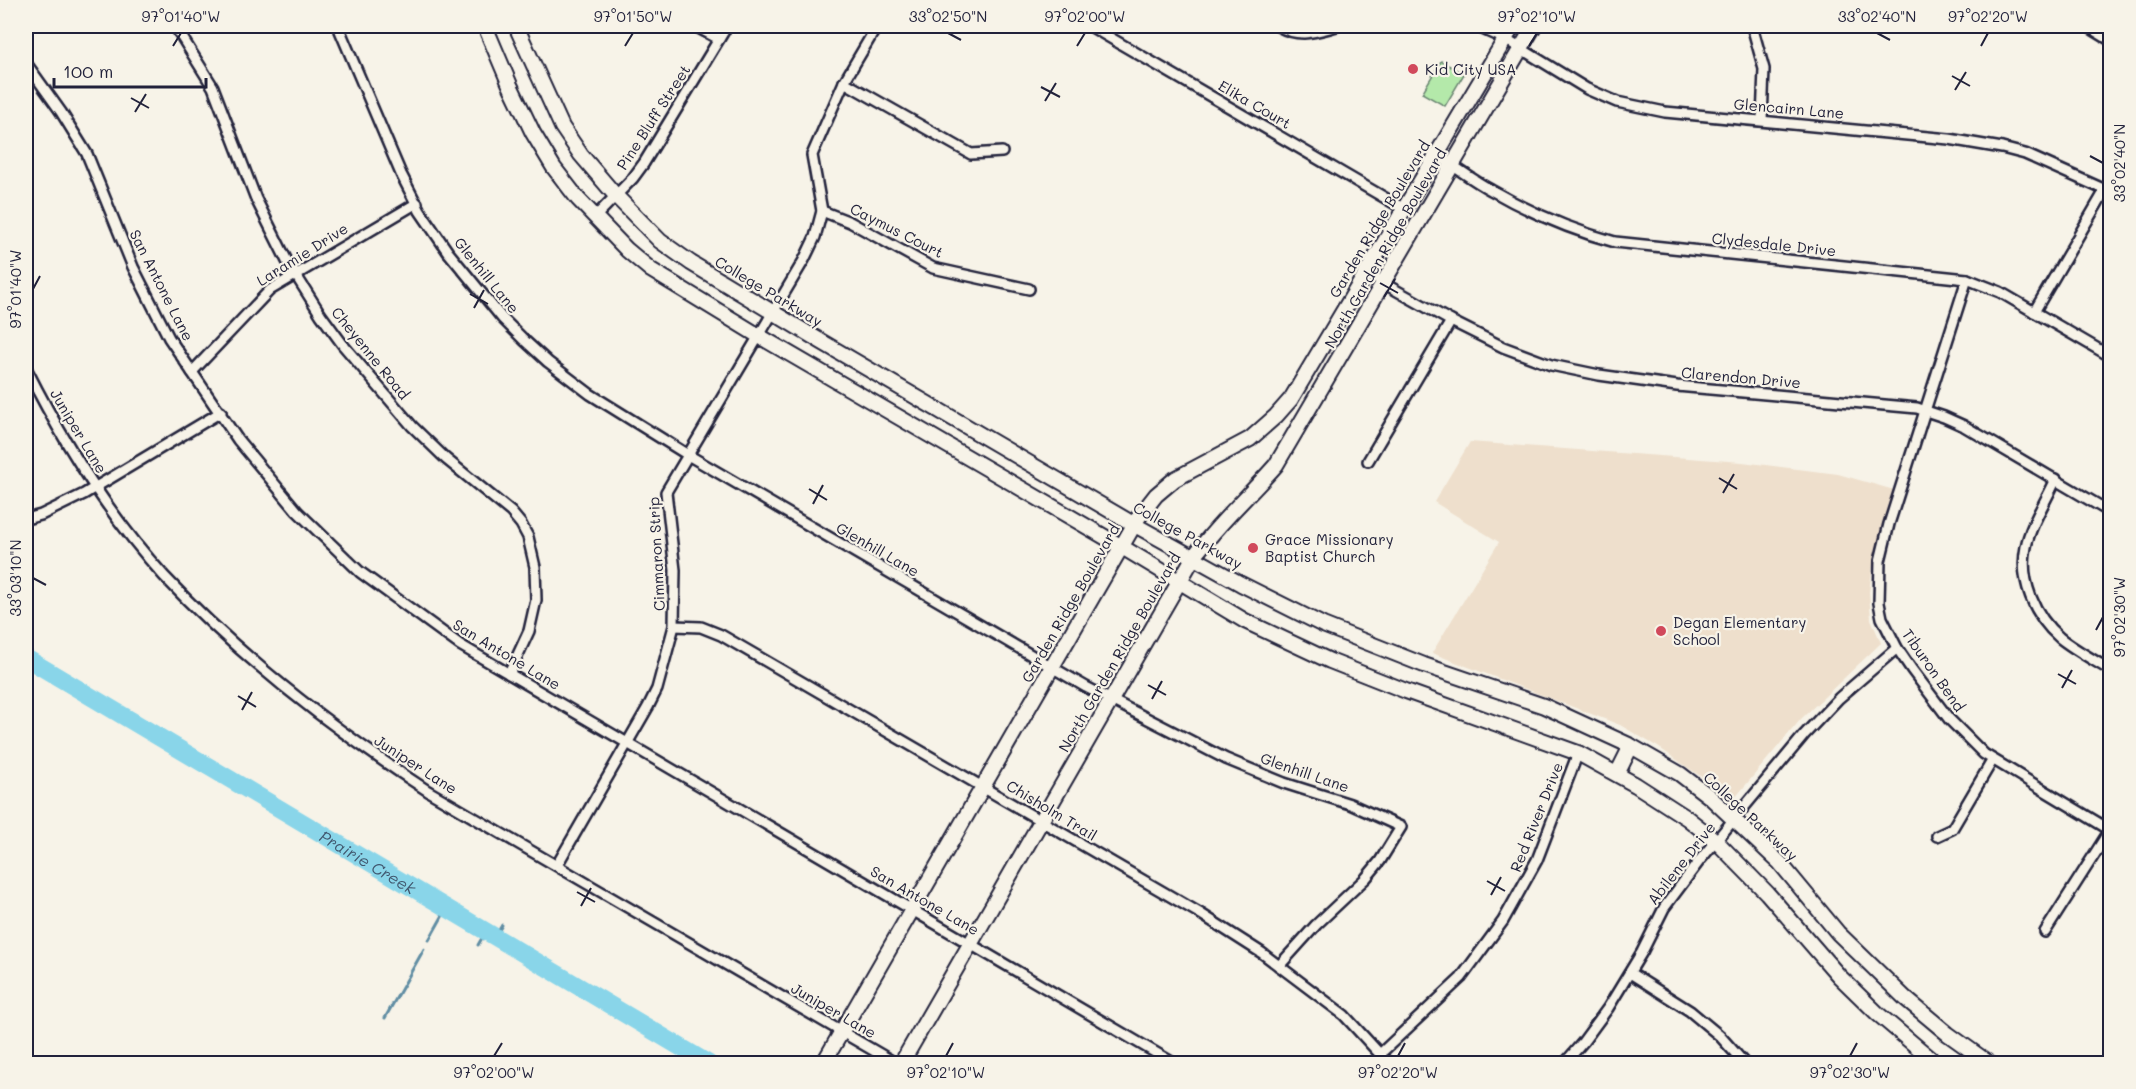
<svg xmlns="http://www.w3.org/2000/svg" width="2136" height="1089" font-family="Mali,sans-serif">
<rect width="100%" height="100%" fill="#f7f3e8"/>
<filter id="ink" filterUnits="userSpaceOnUse"><feTurbulence type="fractalNoise" baseFrequency=".0167" numOctaves="2"/><feDisplacementMap in="SourceGraphic" scale="12" xChannelSelector="R" yChannelSelector="G"/><feConvolveMatrix kernelMatrix="1 2 1 2 8 2 1 2 1" color-interpolation-filters="sRGB"/></filter>
<g filter="url(#ink)">
<!-- built -->
<polygon fill="#eedfcc" points="1470,442 1742,462 1838,474 1894,490 1873,564 1869,592 1871,619 1881,643 1801,719 1734,799 1658,747 1620,725 1432,653 1499,542 1434,502"/>
<!-- green -->
<polygon fill="#b4e9aa" stroke="#6b8672" stroke-width="1.5" points="1441,61 1464,74 1445,106 1422,93"/>
<g fill="none" stroke-linecap="round" stroke-linejoin="round">
<!-- stream -->
<g stroke="#608da3" stroke-width="3">
<polyline points="26,652 30,641"/>
<polyline points="495,937 502,925"/>
<polyline points="429,940 447,908"/>
<polyline points="478,945 486,931"/>
<polyline points="385,1018 424,949"/>
</g>
<!-- river -->
<path stroke="#89d5e9" stroke-width="18" id="s1" d="M26,658L709,1064"/>
<defs>
<g id="minor">
<polyline points="175,26 213,87 256,199 287,261 321,315 343,345 412,426 446,459 511,512 521,524 528,537 535,567 536,600 529,631 509,674"/>
<polyline points="338,26 401,174 420,211 448,252 502,318 524,340 548,362 590,394 688,455 1086,687 1226,759 1284,783 1350,804 1401,827 1380,861 1366,878 1316,925 1279,966"/>
<polyline points="695,26 719,39"/>
<polyline points="1090,26 1404,209"/>
<path d="M1278,26C1300,38 1314,32 1337,26"/>
<polyline points="1476,26 1505,39 1587,89 1617,102 1665,112 1949,139 2002,148 2025,154 2110,192"/>
<polyline points="1752,26 1764,69 1762,120"/>
<polyline points="2087,26 2110,40"/>
<polyline points="26,63 61,112 87,154 133,267 169,338 238,440 297,511 360,572 460,645 1175,1064"/>
<polyline points="844,82 971,154 1002,152"/>
<path d="M1436,155C1455,166 1472,180 1491,190C1531,213 1571,230 1615,242L1967,279L2000,292L2110,356"/>
<polyline points="822,211 850,222 933,268 1029,289"/>
<polyline points="595,217 633,178 644,163 727,26"/>
<polyline points="1367,271 1383,283 1451,321 1503,347 1551,365 1599,375 1677,386 1917,408 1944,417 1964,426 2110,512"/>
<polyline points="1967,279 1889,524 1880,561 1879,603 1882,618 1897,648 1912,670 1949,719 1984,754 2110,830"/>
<polyline points="2034,312 2110,182"/>
<path d="M26,368C63,442 108,514 164,576C242,659 333,729 428,791L897,1064"/>
<polyline points="192,372 270,290 417,203"/>
<polyline points="1368,461 1451,321"/>
<path d="M2056,479C2047,499 2030,525 2026,547C2019,579 2034,616 2060,638C2075,650 2094,660 2110,670"/>
<polyline points="26,519 41,515 84,494 221,412"/>
<polyline points="674,626 701,627 721,635 1201,914 1262,953 1344,1015 1389,1064"/>
<polyline points="1937,836 1952,829 1992,761"/>
<polyline points="557,865 648,707 657,689 674,626 675,570 666,492 804,260 815,237 822,211 812,155 844,82 877,26"/>
<polyline points="2045,932 2110,830"/>
<polyline points="1630,973 1690,1011 1720,1036 1745,1064"/>
<polyline points="1381,1053 1461,978 1503,921 1537,860 1578,753"/>
<polyline points="1564,1064 1583,1042 1608,1008 1642,952 1664,908 1700,860 1804,735 1839,698 1897,648"/>
</g>
<g id="secondary">
<polyline points="485,26 510,85 533,133 554,168 578,199 627,250 651,270 759,336 1122,547 1245,621 1330,661 1406,691 1578,753 1636,785 1687,818 1716,841 1767,893 1839,976 1878,1014 1937,1064"/>
<polyline points="516,26 562,127 581,155 616,196 660,241 691,263 822,342 1135,525 1241,584 1323,625 1424,665 1544,706 1631,746 1680,774 1710,797 1762,846 1780,863 1838,933 1905,998 1948,1034 1990,1064"/>
<polyline points="1617,774 1631,746"/>
<polyline points="823,1064 1138,518 1156,495 1175,479 1250,439 1276,416 1291,399 1513,26"/>
<path d="M901,1064L1193,558C1217,524 1248,497 1276,465L1534,26"/>
</g>
</defs>
<!-- minor casing -->
<use href="#minor" stroke="#22223b" stroke-width="14"/>
<!-- secondary casing -->
<use href="#secondary" stroke="#22223b" stroke-width="18"/>
<!-- minor -->
<use href="#minor" stroke="#f7f3e8" stroke-width="9"/>
<!-- secondary -->
<use href="#secondary" stroke="#f7f3e8" stroke-width="14"/>
</g>
</g>
<!-- ticks -->
<path fill="none" stroke="#22223b" stroke-width="2" d="M948,33L961,40M1877,33L1890,40M173,46L181,33M625,46L633,33M1077,46L1085,33M1529,46L1537,33M1981,46L1988,33M1952,76L1970,86M1041,87L1060,97M1955,90L1966,72M131,98L149,108M1045,101L1056,83M135,112L146,94M2090,156L2103,163M1380,283L1398,293M33,289L40,276M470,294L488,304M1384,297L1395,279M474,308L484,290M1719,478L1737,489M809,489L827,500M1723,493L1734,474M813,504L823,485M33,578L46,585M2096,630L2103,617M2058,674L2076,684M1148,685L1166,695M2062,688L2072,670M238,696L256,707M1152,699L1162,681M242,710L252,692M1487,881L1505,891M577,892L595,902M1491,895L1501,877M581,906L591,888M494,1056L502,1043M946,1056L953,1043M1398,1056L1405,1043M1850,1056L1857,1043"/>
<!-- markers -->
<g fill="#d1495b" stroke="#f7f3e8" stroke-width="2">
<circle cx="1413" cy="69" r="6"/>
<circle cx="1253" cy="548" r="6"/>
<circle cx="1661" cy="631" r="6"/>
</g>
<g text-anchor="middle" dominant-baseline="central" stroke-width="4.5" stroke-linejoin="round" paint-order="stroke">
<!-- poi labels -->
<g font-size="15" fill="#22223b" stroke="#f7f3e8" text-anchor="start">
<text x="1425" y="69">Kid City USA</text>
<text x="1265" y="539">Grace Missionary<tspan x="1265" dy="17">Baptist Church</tspan></text>
<text x="1673" y="622">Degan Elementary<tspan x="1673" dy="17">School</tspan></text>
</g>
<!-- street labels -->
<g font-size="15" fill="#22223b" stroke="#f7f3e8">
<text transform="translate(1255 104) rotate(30)">Elika Court</text>
<text transform="translate(1789 108) rotate(5)">Glencairn Lane</text>
<text transform="translate(653 117) rotate(-57)">Pine Bluff Street</text>
<text transform="translate(1379 219) rotate(-59)">Garden Ridge Boulevard</text>
<text transform="translate(897 230) rotate(27)">Caymus Court</text>
<text transform="translate(1774 244) rotate(6)">Clydesdale Drive</text>
<text transform="translate(1385 248) rotate(-60)">North Garden Ridge Boulevard</text>
<text transform="translate(302 254) rotate(-32)">Laramie Drive</text>
<text transform="translate(487 275) rotate(51)">Glenhill Lane</text>
<text transform="translate(162 285) rotate(63)">San Antone Lane</text>
<text transform="translate(769 291) rotate(31)">College Parkway</text>
<text transform="translate(371 353) rotate(51)">Cheyenne Road</text>
<text transform="translate(1741 377) rotate(5)">Clarendon Drive</text>
<text transform="translate(79 431) rotate(59)">Juniper Lane</text>
<text transform="translate(1188 535) rotate(29)">College Parkway</text>
<text transform="translate(878 549) rotate(30)">Glenhill Lane</text>
<text transform="translate(656 554) rotate(-93)">Cimmaron Strip</text>
<text transform="translate(1070 603) rotate(-60)">Garden Ridge Boulevard</text>
<text transform="translate(1119 652) rotate(-60)">North Garden Ridge Boulevard</text>
<text transform="translate(507 654) rotate(31)">San Antone Lane</text>
<text transform="translate(1934 670) rotate(55)">Tiburon Bend</text>
<text transform="translate(416 764) rotate(33)">Juniper Lane</text>
<text transform="translate(1305 772) rotate(19)">Glenhill Lane</text>
<text transform="translate(1052 810) rotate(31)">Chisholm Trail</text>
<text transform="translate(1751 816) rotate(43)">College Parkway</text>
<text transform="translate(1536 817) rotate(-68)">Red River Drive</text>
<text transform="translate(1681 863) rotate(-52)">Abilene Drive</text>
<text transform="translate(925 900) rotate(30)">San Antone Lane</text>
<text transform="translate(834 1010) rotate(30)">Juniper Lane</text>
</g>
<!-- water labels -->
<g font-size="16" font-style="italic" fill="#41586f" stroke="#f7f3e8">
<text stroke="none"><textPath href="#s1" startOffset="398">Prairie Creek</textPath></text>
</g>
</g>
<!-- margin -->
<rect width="2136" height="1089" fill="none" stroke="#f7f3e8" stroke-width="66"/>
<!-- scale -->
<path d="M54 78v9h152v-9" fill="none" stroke="#22223b" stroke-width="3"/>
<text x="63" y="78" font-size="18" fill="#22223b" stroke="#f7f3e8" stroke-width="4.5" paint-order="stroke">100 m</text>
<rect x="33" y="33" width="2070" height="1023" fill="none" stroke="#22223b" stroke-width="2"/>
<g font-size="15" text-anchor="middle" fill="#22223b">
<text x="181" y="22">97°01'40"W</text>
<text x="633" y="22">97°01'50"W</text>
<text x="948" y="22">33°02'50"N</text>
<text x="1085" y="22">97°02'00"W</text>
<text x="1537" y="22">97°02'10"W</text>
<text x="1877" y="22">33°02'40"N</text>
<text x="1988" y="22">97°02'20"W</text>
<text transform="translate(2120 163) rotate(-90)" y="5">33°02'40"N</text>
<text transform="translate(16 289) rotate(-90)" y="5">97°01'40"W</text>
<text transform="translate(16 578) rotate(-90)" y="5">33°03'10"N</text>
<text transform="translate(2120 617) rotate(-90)" y="5">97°02'30"W</text>
<text x="494" y="1078">97°02'00"W</text>
<text x="946" y="1078">97°02'10"W</text>
<text x="1398" y="1078">97°02'20"W</text>
<text x="1850" y="1078">97°02'30"W</text>
</g>
</svg>
